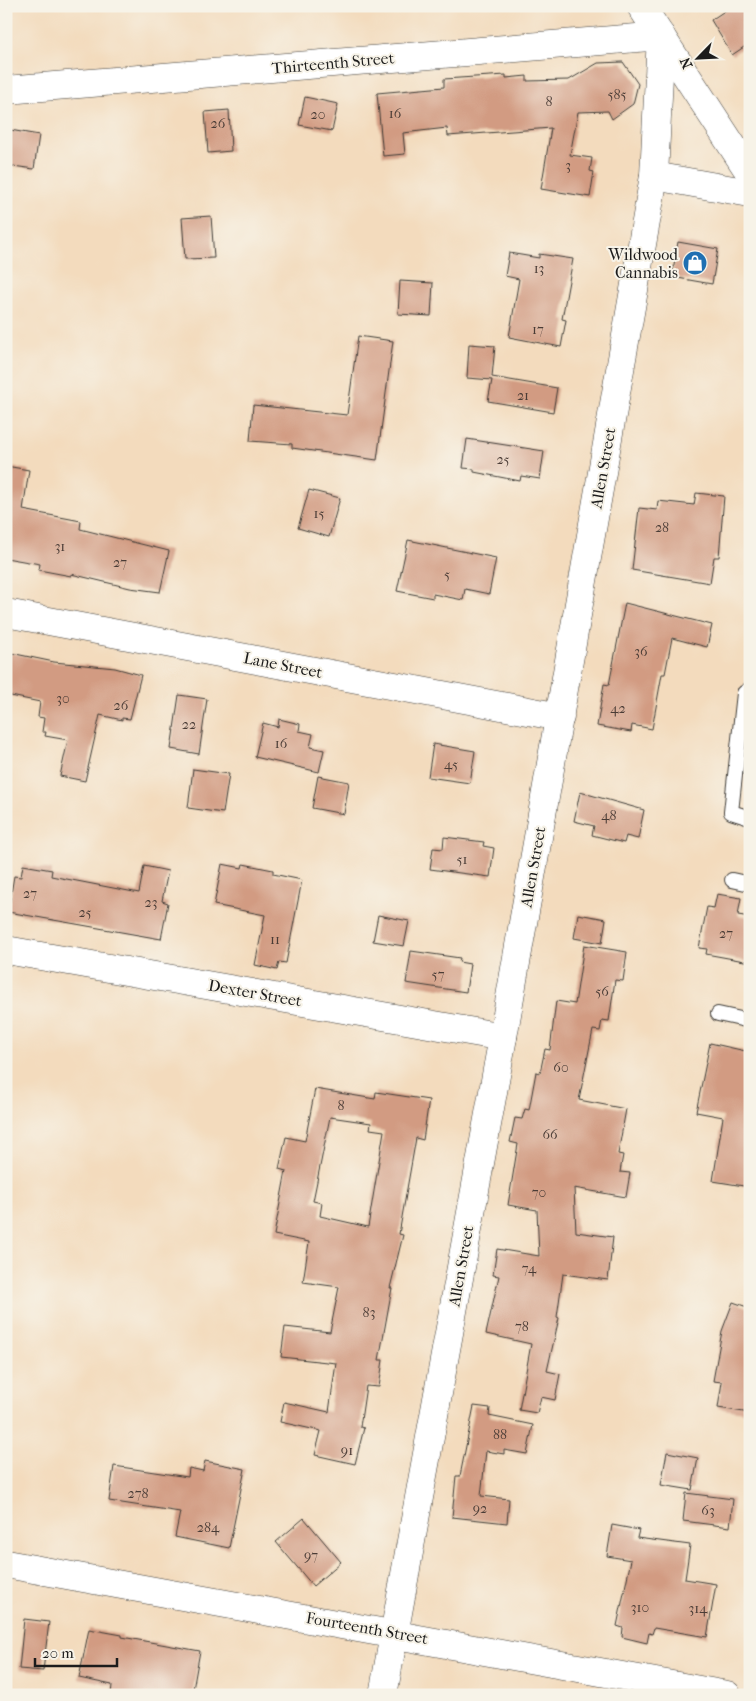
<svg xmlns="http://www.w3.org/2000/svg" width="756" height="1701" font-family="'IM FELL French Canon',serif">
<rect width="100%" height="100%" fill="#f7f3e8"/>
<filter id="ink" filterUnits="userSpaceOnUse"><feTurbulence type="fractalNoise" baseFrequency=".02" numOctaves="2"/><feDisplacementMap in="SourceGraphic" scale="10" xChannelSelector="R" yChannelSelector="G"/><feConvolveMatrix kernelMatrix="1 2 1 2 8 2 1 2 1" color-interpolation-filters="sRGB"/></filter>
<filter id="wash" filterUnits="userSpaceOnUse"><feTurbulence type="fractalNoise" baseFrequency=".0096" numOctaves="4" result="noise"/><feDisplacementMap in="SourceGraphic" scale="20" xChannelSelector="R" yChannelSelector="G"/><feGaussianBlur stdDeviation="1.12" result="paint"/><feColorMatrix in="noise" values="0 0 0 0 0 0 0 0 0 0 0 0 0 0 0 0 0 1.4 0 .05"/><feComposite in="paint" operator="in"/></filter>
<g filter="url(#wash)">
<rect width="100%" height="100%" fill="#f3dbbd"/>
<g id="blocks">
<!-- building -->
<g fill="#d29b82" fill-rule="evenodd">
<polygon points="732,6 750,6 750,43 732,55 711,20"/>
<polygon points="623,62 638,84 633,104 612,119 608,111 578,112 570,155 592,158 590,171 594,172 590,197 541,189 551,128 448,136 447,128 403,133 405,154 383,156 377,93 444,87 444,79 506,75 506,78 527,76 527,81 569,80 598,63"/>
<polygon points="305,97 338,104 332,131 299,125"/>
<polygon points="229,110 231,151 208,153 205,112"/>
<polygon points="10,130 39,135 34,169 6,165"/>
<polygon points="211,216 214,258 185,259 182,218"/>
<polygon points="678,242 718,249 712,284 672,277"/>
<polygon points="509,253 539,258 539,254 573,259 562,319 566,320 561,347 509,337 519,279 505,276"/>
<polygon points="400,281 433,283 431,316 398,314"/>
<polygon points="358,336 393,341 377,460 292,448 292,444 250,441 253,405 347,415"/>
<polygon points="469,344 495,346 492,377 557,388 553,412 488,401 492,380 467,378"/>
<polygon points="467,439 544,451 540,479 521,476 520,481 474,472 474,469 463,468"/>
<polygon points="6,466 29,470 23,510 81,521 80,529 169,551 160,592 130,588 71,574 71,576 39,570 40,564 6,558"/>
<polygon points="309,490 340,498 329,537 298,528"/>
<polygon points="696,493 724,496 719,557 714,557 710,583 632,570 639,508 657,510 658,501 694,505"/>
<polygon points="408,540 496,558 489,594 465,589 463,600 433,594 433,598 397,591"/>
<polygon points="625,603 712,625 707,647 672,638 665,674 662,674 652,729 632,725 631,732 597,726 604,684 609,685"/>
<polygon points="6,652 54,662 115,668 141,675 130,719 122,718 122,720 100,715 85,781 60,776 68,740 45,736 46,732 42,732 44,718 38,717 40,702 6,695"/>
<polygon points="179,695 207,699 199,754 171,749"/>
<polygon points="279,719 300,724 299,731 313,734 310,747 324,750 319,772 255,757 263,723 278,727"/>
<polygon points="433,744 475,751 470,783 428,777"/>
<polygon points="193,769 229,774 223,813 188,808"/>
<polygon points="318,776 349,782 344,814 312,808"/>
<polygon points="580,792 644,810 638,839 626,836 624,843 592,835 594,826 574,821"/>
<polygon points="444,837 484,842 483,846 494,848 490,877 430,869 433,848 443,849"/>
<polygon points="222,864 242,868 243,864 273,870 273,874 302,880 286,963 279,962 277,970 255,965 265,915 214,905"/>
<polygon points="23,865 52,870 51,876 139,893 144,866 168,871 162,901 168,903 161,939 8,912 14,876 21,877"/>
<polygon points="717,894 741,898 738,915 750,917 750,962 706,954 707,949 699,948 707,907 714,908"/>
<polygon points="578,914 606,919 602,943 574,938"/>
<polygon points="378,915 409,921 404,946 373,941"/>
<polygon points="584,945 627,952 623,981 615,980 609,1021 602,1020 600,1031 593,1030 579,1100 626,1109 618,1154 623,1155 620,1172 630,1173 626,1197 574,1188 576,1232 613,1237 608,1280 563,1274 557,1317 559,1318 547,1371 560,1374 555,1400 541,1397 537,1413 519,1410 531,1344 486,1334 499,1276 493,1275 497,1249 539,1256 537,1210 508,1205 518,1144 510,1142 515,1118 522,1119 525,1109 529,1110 536,1072 540,1073 545,1049 550,1050 556,1001 575,1004"/>
<polygon points="411,951 460,958 459,962 470,964 466,992 406,983"/>
<polygon points="710,1043 750,1052 750,1187 713,1181 723,1117 696,1112"/>
<path d="M315,1089L375,1099L376,1092L429,1100L423,1140L416,1138L399,1234L403,1235L390,1288H392L379,1360H383L379,1387L366,1386L360,1427L364,1428L355,1464L315,1455L321,1431L280,1422L284,1402L329,1412L336,1363L281,1357L285,1327L330,1332L339,1287L303,1282L309,1242L274,1235L286,1171L279,1169L286,1137L305,1141ZM330,1117L371,1123L370,1129L384,1131L368,1227L320,1216L322,1203L313,1201Z"/>
<polygon points="733,1302 750,1308 750,1413 718,1408 722,1382 713,1381 722,1331"/>
<polygon points="474,1406 490,1408 489,1416 533,1425 527,1454 504,1450 504,1454 486,1451 481,1496 509,1499 507,1523 452,1517 456,1476 460,1476"/>
<polygon points="667,1452 698,1458 692,1490 661,1485"/>
<polygon points="205,1461 245,1469 229,1548 175,1537 180,1512 109,1501 114,1466 188,1477 189,1468 203,1471"/>
<polygon points="686,1493 733,1499 730,1527 683,1521"/>
<polygon points="304,1518 341,1562 313,1586 276,1542"/>
<polygon points="612,1525 639,1530 637,1538 690,1545 685,1579 716,1584 707,1637 654,1628 652,1634 649,1633 647,1643 622,1637 623,1628 617,1626 631,1560 607,1556"/>
<polygon points="24,1619 49,1622 43,1671 19,1669"/>
<polygon points="89,1629 122,1635 122,1637 200,1651 192,1695 111,1695 112,1685 79,1678"/>
</g>
</g>
</g>
<g filter="url(#ink)">
<use href="#blocks" fill-opacity="0" stroke="#3c3934" stroke-width="1"/>
<g fill="none" stroke-linecap="round" stroke-linejoin="round">
<defs>
<g id="service">
<polyline points="750,689 744,693 731,812 750,818"/>
<polyline points="732,880 750,884"/>
<polyline points="718,1014 750,1021"/>
</g>
<g id="minor">
<polyline points="6,90 661,36 654,176 503,1037 383,1695"/>
<polyline points="654,176 750,193"/>
<polyline points="6,613 560,717"/>
<polyline points="6,950 503,1037"/>
</g>
<polyline id="tertiary" points="6,1564 727,1695"/>
<polyline id="primary" points="641,6 750,173"/>
</defs>
<!-- service casing -->
<use href="#service" stroke="#3c3934" stroke-width="16"/>
<!-- minor casing -->
<use href="#minor" stroke="#3c3934" stroke-width="29"/>
<!-- tertiary casing -->
<use href="#tertiary" stroke="#3c3934" stroke-width="29"/>
<!-- primary casing -->
<use href="#primary" stroke="#3c3934" stroke-width="29"/>
<!-- service -->
<use href="#service" stroke="#fff" stroke-width="14"/>
<!-- minor -->
<use href="#minor" stroke="#fff" stroke-width="28"/>
<!-- tertiary -->
<use href="#tertiary" stroke="#fff" stroke-width="28"/>
<!-- primary -->
<use href="#primary" stroke="#fff" stroke-width="28"/>
</g>
</g>
<!-- icons -->
<defs>
<symbol id="shop-disc" viewBox="-11 -11 22 22"><circle r="9.5" fill="#1f6fb2" stroke="#f7f3e8"/><path d="M-5-2.5h2.3a2.7 3.5 0 0 1 5.4 0H5L5.5 6h-11ZM-1.5-2.5h3a1.5 2.3 0 0 0-3 0Z" fill="#fff"/></symbol>
</defs>
<g fill-rule="evenodd">
<use href="#shop-disc" x="681" y="249" width="28" height="28"/>
</g>
<g text-anchor="middle" dominant-baseline="central" stroke-width="4" stroke-linejoin="round" paint-order="stroke">
<!-- number labels -->
<g font-size="14" fill="#4a3c36">
<text x="617" y="94">585</text>
<text x="549" y="101">8</text>
<text x="395" y="113">16</text>
<text x="318" y="114">20</text>
<text x="218" y="123">26</text>
<text x="568" y="165">3</text>
<text x="539" y="268">13</text>
<text x="538" y="329">17</text>
<text x="523" y="395">21</text>
<text x="503" y="459">25</text>
<text x="319" y="513">15</text>
<text x="662" y="527">28</text>
<text x="60" y="546">31</text>
<text x="120" y="562">27</text>
<text x="447" y="574">5</text>
<text x="641" y="651">36</text>
<text x="63" y="698">30</text>
<text x="121" y="705">26</text>
<text x="618" y="708">42</text>
<text x="189" y="724">22</text>
<text x="281" y="743">16</text>
<text x="451" y="764">45</text>
<text x="609" y="815">48</text>
<text x="462" y="859">51</text>
<text x="30" y="893">27</text>
<text x="151" y="902">23</text>
<text x="85" y="912">25</text>
<text x="726" y="933">27</text>
<text x="275" y="939">11</text>
<text x="438" y="974">57</text>
<text x="602" y="991">56</text>
<text x="561" y="1067">60</text>
<text x="341" y="1105">8</text>
<text x="550" y="1134">66</text>
<text x="539" y="1192">70</text>
<text x="529" y="1268">74</text>
<text x="369" y="1312">83</text>
<text x="522" y="1326">78</text>
<text x="500" y="1434">88</text>
<text x="347" y="1450">91</text>
<text x="138" y="1493">278</text>
<text x="480" y="1508">92</text>
<text x="708" y="1510">63</text>
<text x="208" y="1527">284</text>
<text x="311" y="1555">97</text>
<text x="640" y="1607">310</text>
<text x="698" y="1608">314</text>
</g>
<!-- street labels -->
<g font-size="16" fill="#1c1c1c" stroke="#f7f3e8">
<text transform="translate(333 63) rotate(-5)">Thirteenth Street</text>
<text transform="translate(603 468) rotate(-80)">Allen Street</text>
<text transform="translate(283 665) rotate(11)">Lane Street</text>
<text transform="translate(533 867) rotate(-80)">Allen Street</text>
<text transform="translate(255 993) rotate(10)">Dexter Street</text>
<text transform="translate(461 1266) rotate(-80)">Allen Street</text>
<text transform="translate(367 1628) rotate(10)">Fourteenth Street</text>
</g>
<!-- poi labels -->
<g font-size="16" fill="#1c1c1c" stroke="#f7f3e8" text-anchor="end">
<text x="678" y="254">Wildwood<tspan x="678" dy="18">Cannabis</tspan></text>
</g>
</g>
<!-- margin -->
<rect width="756" height="1701" fill="none" stroke="#f7f3e8" stroke-width="25"/>
<!-- north arrow -->
<g transform="translate(698 58) rotate(246)" stroke="#f7f3e8" stroke-width="4" paint-order="stroke">
<path d="M0-4L9 19L0 12L-9 19Z" fill="#1c1c1c"/>
<text y="-8" font-size="14" font-weight="bold" text-anchor="middle" fill="#1c1c1c">N</text>
</g>
<!-- scale -->
<path d="M35 1658v8h82v-8" fill="none" stroke="#1c1c1c" stroke-width="2.5"/>
<text x="42" y="1658" font-size="15" fill="#1c1c1c" stroke="#f7f3e8" stroke-width="4" paint-order="stroke">20 m</text>
</svg>
